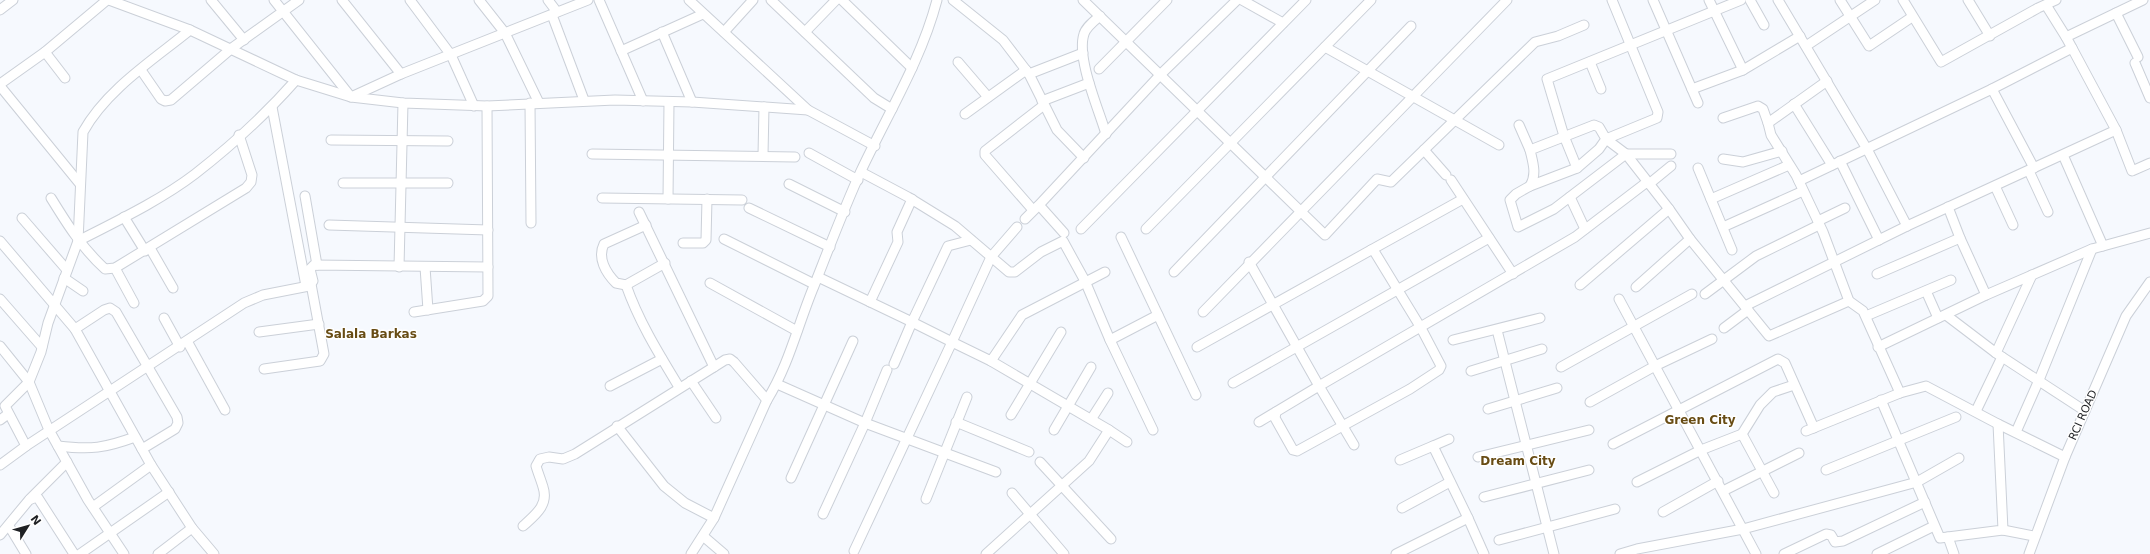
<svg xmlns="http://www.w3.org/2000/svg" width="2150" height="554" font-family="'DejaVu Sans',sans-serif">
<rect width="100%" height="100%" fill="#f6f9fe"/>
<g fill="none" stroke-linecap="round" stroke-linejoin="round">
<defs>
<g id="minor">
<polyline points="109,0 190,30 296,80 351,97 403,103 487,106 615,100 692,102 808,110"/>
<polyline points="211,0 244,40"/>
<polyline points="274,0 351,97 401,74 588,0"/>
<polyline points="342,0 401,74"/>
<polyline points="410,0 451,55 474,106"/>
<polyline points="479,0 505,33 539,103"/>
<polyline points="548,0 557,12"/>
<polyline points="599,0 643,101"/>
<polyline points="689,0 808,110 875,146"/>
<polyline points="771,0 874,98 892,109"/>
<polyline points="842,0 912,68"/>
<polyline points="953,0 1003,40 1029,74 1057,130 1084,158"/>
<polyline points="1083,0 1325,235 1377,179 1391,182 1535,42 1558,36 1584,25"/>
<polyline points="1242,0 1283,23"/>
<path d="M1612,0L1658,112L1657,118L1606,139L1599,149L1577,168L1530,186C1537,174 1533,163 1530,150L1594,125L1599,127L1606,139L1626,154L1669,209L1690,239L1769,336L1849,301"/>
<polyline points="1653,0 1698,103"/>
<polyline points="1709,0 1743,70"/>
<polyline points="1750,0 1764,25"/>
<polyline points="1778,0 1867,149 1907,226"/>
<polyline points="1840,0 1869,46 1912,17"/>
<polyline points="1903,0 1941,62 2038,8 2056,0"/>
<polyline points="1968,0 1990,36"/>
<polyline points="2046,5 2066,37"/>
<polyline points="0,10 13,0"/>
<polyline points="2116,13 2138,57"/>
<polyline points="552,15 584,100"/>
<path d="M1100,16C1094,21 1086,27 1084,34C1076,58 1099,110 1106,134"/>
<polyline points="662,32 692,102"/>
<polyline points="724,32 753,0"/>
<polyline points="805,32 836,0"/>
<polyline points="1806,46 1875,0"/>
<polyline points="1325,47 1499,145"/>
<polyline points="2072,48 2116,130 2132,171 2150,163"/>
<polyline points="621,51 703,14"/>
<polyline points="45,52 65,78"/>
<polyline points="958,62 988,97"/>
<polyline points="1590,62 1601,89"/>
<polyline points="2135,63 2150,98"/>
<polyline points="1099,69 1167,0"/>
<polyline points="141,70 161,99 165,101 171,100 232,48 299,0"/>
<polyline points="1029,74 1083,53"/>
<polyline points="0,84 45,52 107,0"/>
<polyline points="0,86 80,184"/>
<polyline points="1692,89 1743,70 1800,36"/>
<polyline points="1992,89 2072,48 2066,37 2143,0"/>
<polyline points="1042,101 1089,83"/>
<polyline points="530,103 531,223"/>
<polyline points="1794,104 1832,165"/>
<polyline points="272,107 306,286"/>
<polyline points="965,114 1026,70"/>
<polyline points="1723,118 1758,106 1763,109 1768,123 1827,81"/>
<polyline points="1768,123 1771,135 1796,175 1823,232 1849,301 1863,311 1900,393"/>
<polyline points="1519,125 1530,150"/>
<polyline points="331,140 448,141"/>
<polyline points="1424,150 1446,175"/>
<polyline points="809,153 858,180"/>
<polyline points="592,154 795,157"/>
<polyline points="763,155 764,107"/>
<polyline points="2063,155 2103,246"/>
<polyline points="1723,159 1743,162 1782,151"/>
<polyline points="1840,161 1879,240"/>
<polyline points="1577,168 1564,136 1547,79 1741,0"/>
<polyline points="1698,168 1732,250"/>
<polyline points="2029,171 2048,212"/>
<polyline points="861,172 908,197 955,226 1009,272 1015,272 1041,252 1063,241 1085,281 1110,340 1153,430"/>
<polyline points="1451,180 1513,274"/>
<polyline points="1799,181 1992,89 2034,168"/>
<polyline points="343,183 448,183"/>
<polyline points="789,184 845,212"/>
<polyline points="1649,184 1671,166"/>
<polyline points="1530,186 1516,194 1510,200 1518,227 1554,209 1626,154 1671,154"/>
<polyline points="1995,186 2013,225"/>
<polyline points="305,196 317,265"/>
<polyline points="1570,197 1585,229"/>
<path d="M51,198C67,224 82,248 105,269L115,268L246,188L251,182L252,175L239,135"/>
<polyline points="602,198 742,200"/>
<polyline points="668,199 669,102"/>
<polyline points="1711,199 1789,165"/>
<polyline points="1948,207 1960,238 1986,295"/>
<polyline points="749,208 830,247"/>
<polyline points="1033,210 985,155 985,151 1044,105"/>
<polyline points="639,212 714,367"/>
<polyline points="124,217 145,251"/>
<polyline points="22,218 67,270"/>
<polyline points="1025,219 1038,206"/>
<polyline points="1818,221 1845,208"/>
<polyline points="329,225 488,230"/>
<path d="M646,225L604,244C597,258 606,273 616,283L626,285L665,263"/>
<polyline points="1723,227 1803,191"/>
<polyline points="1081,229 1306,0"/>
<polyline points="1146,229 1371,0"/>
<polyline points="1064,233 1039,205 1161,74 1237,0"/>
<polyline points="1121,237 1196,395"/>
<polyline points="724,239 814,284"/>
<polyline points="0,241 75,329 151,465 192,528 214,554"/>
<path d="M78,241C117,221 161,200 195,174C231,146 266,114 296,80"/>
<polyline points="683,243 703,243 706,240 707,199"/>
<polyline points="150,248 173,288"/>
<polyline points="1371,250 1463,199"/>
<polyline points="1249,262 1319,386 1575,237 1647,182"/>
<polyline points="399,267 403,103"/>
<polyline points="425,267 428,310"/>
<polyline points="115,268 134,303"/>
<polyline points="1174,272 1411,26"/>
<polyline points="1877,274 1960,238"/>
<polyline points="818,277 912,322 948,246 971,240"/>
<polyline points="64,278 83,291"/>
<polyline points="710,283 797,331"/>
<path d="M626,285C639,322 659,354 679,387"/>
<polyline points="1580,285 1669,209"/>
<polyline points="1636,287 1690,239"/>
<polyline points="1926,291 1938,318"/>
<polyline points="1705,294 1756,256 1819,225"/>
<polyline points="0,299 42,347"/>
<polyline points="1619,299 1756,554"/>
<polyline points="870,302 898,242 897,232 912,199"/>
<polyline points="1745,306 1907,226 2116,130"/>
<polyline points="414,312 483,301 488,296 487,106"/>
<polyline points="1203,312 1507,0"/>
<polyline points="1946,315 1996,353 2085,411"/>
<polyline points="1866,316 1951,280"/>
<polyline points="164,318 180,347"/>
<polyline points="1724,328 1748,310"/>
<polyline points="75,329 104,310 110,308 116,312 177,417 178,423 175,429 142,449"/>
<polyline points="1497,330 1554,554"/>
<polyline points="259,332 319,324"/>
<polyline points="1110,340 1158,315"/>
<polyline points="1453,340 1540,318"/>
<polyline points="187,341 225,410"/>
<polyline points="0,346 29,382 49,430 88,500 124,554"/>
<polyline points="1197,347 1371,250 1374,251 1421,328 1441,366 1439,370 1410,389 1297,451 1293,450 1275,418 1276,412"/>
<polyline points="1878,347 1986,295 2092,249 2150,233"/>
<polyline points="1996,353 2032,275"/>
<polyline points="894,364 912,322 952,342 991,257 1017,227"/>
<polyline points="1561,367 1692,294"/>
<polyline points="264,369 320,361 324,354 311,284"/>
<polyline points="1471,371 1542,349"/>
<polyline points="691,381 716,418"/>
<polyline points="1233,383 1489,238"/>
<polyline points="777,384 865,423 996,472"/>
<polyline points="610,386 662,359"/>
<polyline points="1881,400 1940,538 2003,530 1998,424 2065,457"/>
<polyline points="1590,402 1655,366 1712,339"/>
<polyline points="1488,409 1557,388"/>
<polyline points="1976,411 2002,357"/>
<polyline points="1011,415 1061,332"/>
<polyline points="1092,418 1108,393"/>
<polyline points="0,420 8,414"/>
<polyline points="956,422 1029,452"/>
<polyline points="1259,422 1319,386 1354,445"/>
<polyline points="617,426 664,486 685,503 714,518"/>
<polyline points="1054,430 1091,367"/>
<polyline points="1109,430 1127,442"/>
<polyline points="1806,431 1900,393 1926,386 1998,424"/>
<polyline points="2016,432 2039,380 2092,249"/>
<polyline points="1742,434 1774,493"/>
<polyline points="1613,444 1778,359 1785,363 1814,428"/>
<polyline points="26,446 244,303 263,295 309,286 313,281 310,269 314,265 488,267"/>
<path d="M58,446C91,450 105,448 135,437"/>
<polyline points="1433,446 1449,439"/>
<polyline points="1478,457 1589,430"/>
<polyline points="1040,462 1111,539"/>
<path d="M0,465L26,446L5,406L29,382L41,352L48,323L78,241L83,132C106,90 153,60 190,30"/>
<polyline points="1826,470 1956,417"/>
<polyline points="791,478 853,341"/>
<polyline points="1637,482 1701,450 1742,434 1760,405 1773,392 1794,385"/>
<polyline points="1723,491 1799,453"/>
<polyline points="1012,493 1064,554"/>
<polyline points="1484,497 1589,470"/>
<polyline points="30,499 67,462"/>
<polyline points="926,499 967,397"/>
<polyline points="93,507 151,465"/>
<polyline points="1402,508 1450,482"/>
<polyline points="1663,512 1718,481"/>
<polyline points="823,514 865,423 887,370"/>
<polyline points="1468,518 1484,554"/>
<polyline points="9,526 26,554"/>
<path d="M523,526C535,515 549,505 543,487C541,480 538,473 536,466L540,459L549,457L563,459L575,454L725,360L730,359L734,362L767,400"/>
<polyline points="2003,530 2034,536"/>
<polyline points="0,535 29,500 34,498 38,498 74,554"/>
<polyline points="703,536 724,554"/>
<polyline points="1948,537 1954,554"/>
<polyline points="1499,540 1615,509"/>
<polyline points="854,551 952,342 991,361 1022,315 1105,272"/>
<polyline points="80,554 169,492"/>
<polyline points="158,554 192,528"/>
<path d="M691,554L714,518L767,400C789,365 798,324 814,286C829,248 844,208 861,171C887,115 921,61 937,0"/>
<polyline points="986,554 1089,461 1109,430 991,361"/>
<polyline points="1396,554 1468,518 1433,446 1400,460"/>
<polyline points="1620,554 1637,549 1743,529 1917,482 1959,458"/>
<polyline points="1784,554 1826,534 1831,535 1835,542 1843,541 1925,502"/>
<polyline points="1877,554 1934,526"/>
<polyline points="2029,554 2065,457 2126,316 2150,282"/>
</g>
</defs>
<!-- minor casing -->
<use href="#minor" stroke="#cbd0d8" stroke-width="11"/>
<!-- minor -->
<use href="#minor" stroke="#fff" stroke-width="9"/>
</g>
<g text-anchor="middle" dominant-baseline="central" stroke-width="3" stroke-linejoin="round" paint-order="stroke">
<!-- street labels -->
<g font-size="11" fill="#1f2124" stroke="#fff">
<text transform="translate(2083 415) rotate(-66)">RCI ROAD</text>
</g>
<!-- neighbourhood labels -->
<g font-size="12" font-weight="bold" fill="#684c14" stroke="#fff">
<text x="371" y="334">Salala Barkas</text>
<text x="1700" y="420">Green City</text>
<text x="1518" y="461">Dream City</text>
</g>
</g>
<!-- north arrow -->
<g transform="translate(28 526) rotate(53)" stroke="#ffffff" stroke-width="3" paint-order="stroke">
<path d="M0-3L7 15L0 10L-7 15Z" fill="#1f2124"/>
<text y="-6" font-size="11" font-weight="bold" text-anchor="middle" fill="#1f2124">N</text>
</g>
</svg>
